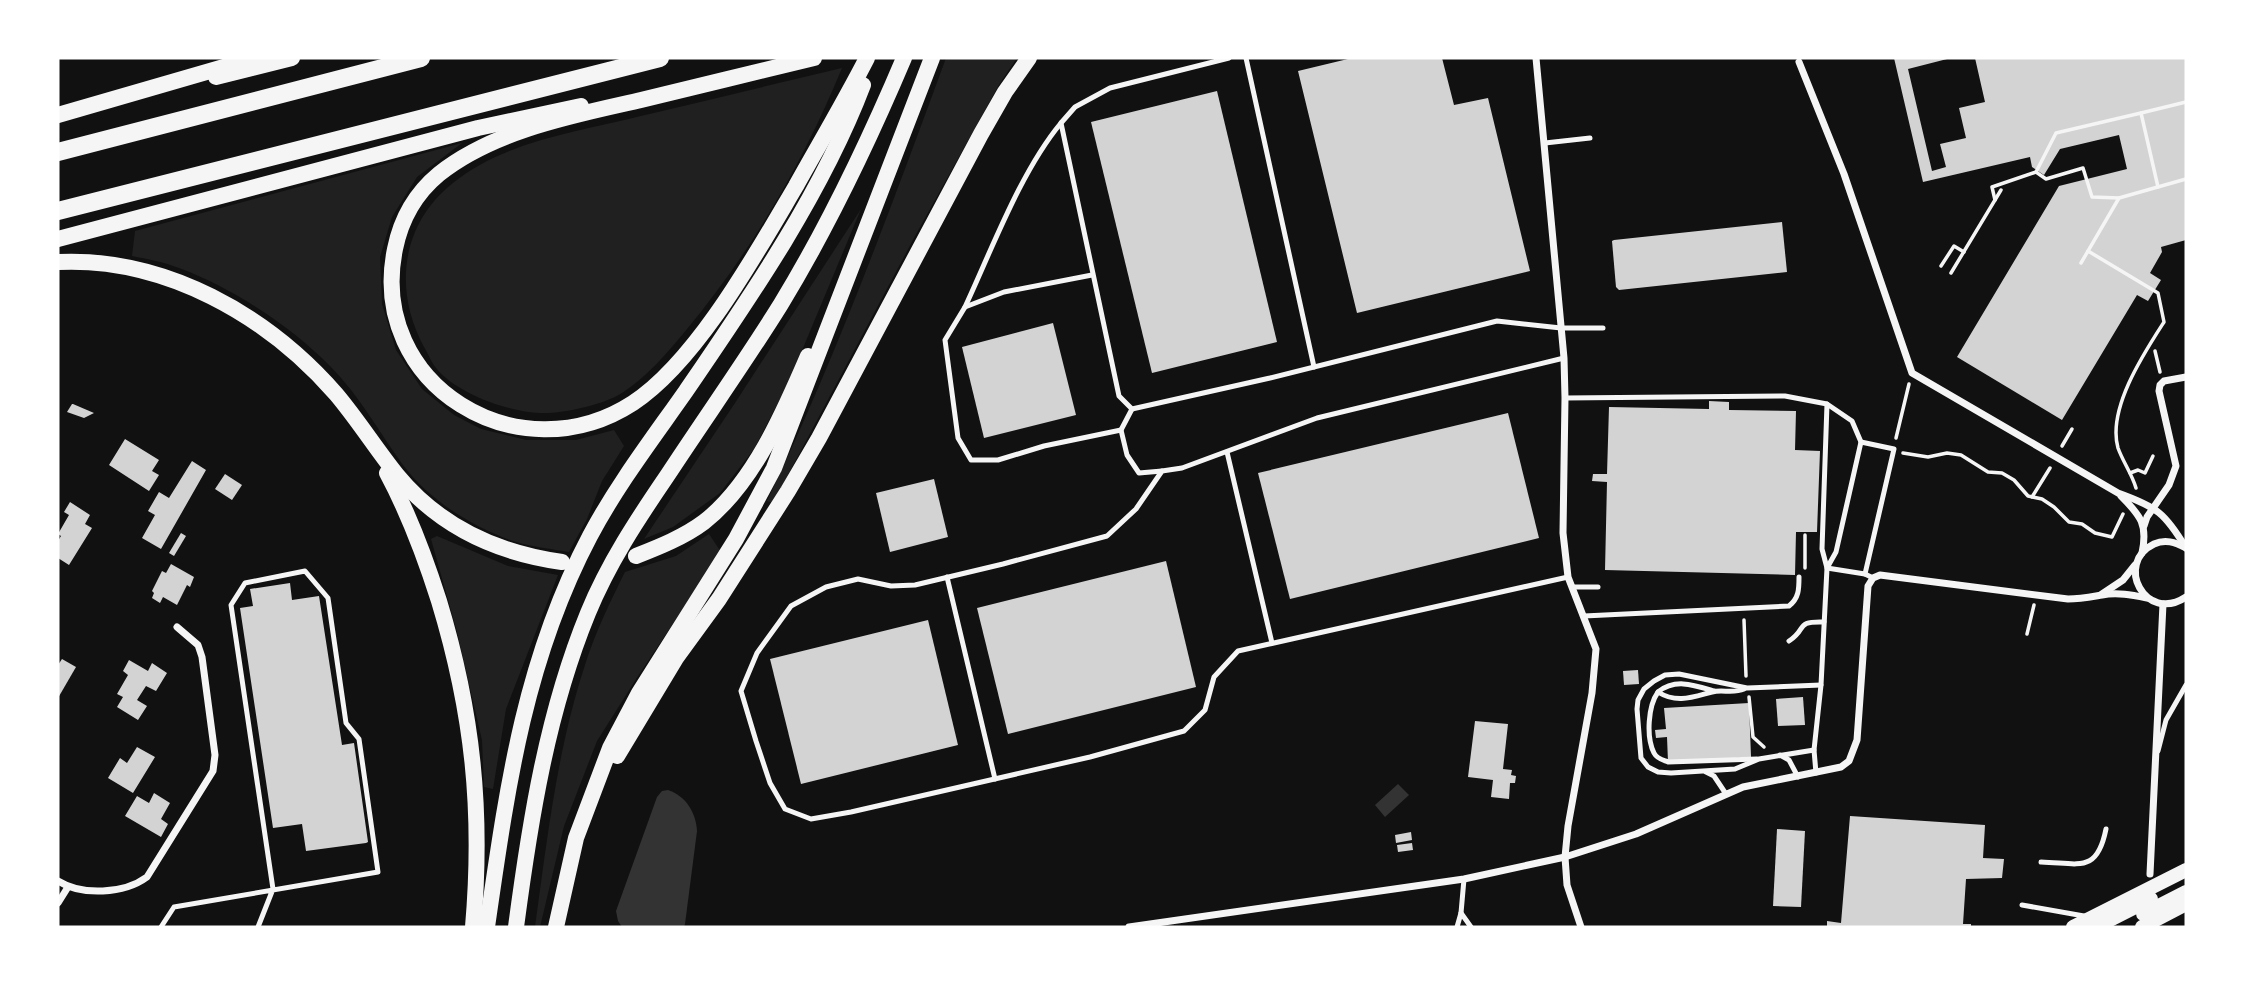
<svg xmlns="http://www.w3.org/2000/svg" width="2244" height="985" font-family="'Noto Sans',sans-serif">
<rect width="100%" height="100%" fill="#111"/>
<!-- green -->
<g fill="#202020">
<path d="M946,58H1017L1000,83L915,236L773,503L767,501C836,357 891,208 946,58Z"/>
<path d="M842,68C804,161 751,252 687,329C667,353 648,376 622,393C603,405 562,414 540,413C508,412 456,393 436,368C431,362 428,353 424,347C393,290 401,224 453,183C505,141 577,132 641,116C708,100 775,84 842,68Z"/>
<path d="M462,143L417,177L392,217L380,257L382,304L396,350L422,389L454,415L481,429L526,440H576L614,430L624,446L602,481L587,519L569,552C552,549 533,547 516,542C474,528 430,501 403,465C379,432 359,395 330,366C291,326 231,287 179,268C164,262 147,259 132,256L135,231Z"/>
<polygon points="861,209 788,384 754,449 720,493 673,527 644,539 735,403"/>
<path d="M709,534L721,552L638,676L597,741L564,826L540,927H535C547,840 557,750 585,665C595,633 610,602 625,572L676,556Z"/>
<polygon points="437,536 508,566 558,575 506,709 493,789 484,787 482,740 457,632 431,539"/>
</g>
<!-- water -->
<g fill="#333">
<polygon points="1398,784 1409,795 1385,817 1375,805"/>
<path d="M668,790C686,796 696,813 697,831L685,924L684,927H622L618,921L616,911L657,797L662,791Z"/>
</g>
<!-- building -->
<g fill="#d3d3d3">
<polygon points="1352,58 1442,58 1454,105 1488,98 1530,271 1357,313 1298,71"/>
<polygon points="1894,58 1951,58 1908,69 1932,171 1946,167 1940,144 1966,138 1959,108 1985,102 1975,58 2186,58 2186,240 2161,247 2162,252 2150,273 2161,280 2148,301 2137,295 2062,420 1957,357 2059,186 2127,169 2119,135 2060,149 2044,175 2032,167 2030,157 1923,182"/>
<polygon points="1217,91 1277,342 1152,373 1091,122"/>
<polygon points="1782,222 1787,272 1619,290 1616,287 1612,241 1614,240"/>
<polygon points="1053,323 1076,415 984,438 962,347"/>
<polygon points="1709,401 1729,402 1729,410 1796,411 1795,450 1820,451 1817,532 1796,532 1795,575 1605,570 1607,482 1592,481 1593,474 1607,474 1609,407 1709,409"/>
<polygon points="72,404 73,404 94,413 84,418 67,412"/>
<polygon points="1508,413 1539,538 1290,599 1258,473"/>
<polygon points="125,439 159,460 152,471 159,475 149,491 109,465"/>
<polygon points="192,461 206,470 161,549 142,538 155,515 148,511 159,492 169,498"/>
<polygon points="225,474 242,485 232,500 215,489"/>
<polygon points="934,479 948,537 890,552 876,493"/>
<polygon points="70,502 90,515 85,524 92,528 69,565 58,558 58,541 61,536 58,534 69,515 64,512"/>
<polygon points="181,533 186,536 174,556 169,553"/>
<polygon points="1166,561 1196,687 1008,734 977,608"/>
<polygon points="171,564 194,577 190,587 187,585 177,605 163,597 160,603 152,598 154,593 152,591 162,571 166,573"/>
<polygon points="290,583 292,600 319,596 342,745 354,743 368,842 366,843 306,851 302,824 273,828 240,608 253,606 250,589"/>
<polygon points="928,620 958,745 801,784 770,659"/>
<polygon points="62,659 76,667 58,698 58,665"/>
<polygon points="129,660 148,671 152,663 167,673 156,691 146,686 137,700 147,706 138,720 117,707 123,697 117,694 128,675 123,671"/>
<polygon points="1638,670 1639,684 1624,685 1623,671"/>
<polygon points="1803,697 1805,725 1778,726 1776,699"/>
<polygon points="1749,703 1751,757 1668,762 1667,737 1656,738 1655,730 1666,729 1664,708"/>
<polygon points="1475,721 1508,724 1503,769 1512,770 1511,775 1516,776 1515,783 1510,783 1509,799 1491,797 1493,780 1468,777"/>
<polygon points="137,747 155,757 133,793 108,778 120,758 127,763"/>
<polygon points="154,793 170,803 161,819 168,824 161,837 125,816 137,796 149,803"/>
<polygon points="1850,816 1985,825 1983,858 2004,859 2002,878 1966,879 1963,924 1971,924 1971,927 1827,927 1827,921 1841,923"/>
<polygon points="1777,829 1805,831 1801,907 1773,906"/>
<polygon points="1411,832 1412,840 1396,843 1395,835"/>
<polygon points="1412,843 1413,850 1398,852 1397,845"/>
</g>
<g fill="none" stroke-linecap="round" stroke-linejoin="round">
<!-- path -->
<g stroke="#f5f5f5" stroke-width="3.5">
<polyline points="2141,113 2186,102"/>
<polyline points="2036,172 2046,179 2083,168 2092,197 2119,198"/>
<polyline points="1995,200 1992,187 2036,172 2056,133 2141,113 2158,187"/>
<path d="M2088,251L2158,293L2164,322C2144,353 2107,409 2118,448C2123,462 2132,474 2136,488"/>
<polyline points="2081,263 2119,198 2186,179"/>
<polyline points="1941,266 1954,246 1964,252"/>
<polyline points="1951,273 2001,190"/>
<polyline points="2155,351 2160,372"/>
<polyline points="1896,438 1909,384"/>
<polyline points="2062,446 2072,429"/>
<polyline points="1903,453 1928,457 1947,453 1961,455 1988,472 2002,473 2014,480 2028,496 2042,499 2054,507 2069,522 2082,524 2095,533 2112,537 2123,514"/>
<polyline points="2130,473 2138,470 2145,473 2153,456"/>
<polyline points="2032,497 2050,468"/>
<polyline points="1805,568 1805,535"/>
<polyline points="1744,620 1746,676"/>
<polyline points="2027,634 2034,605"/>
<polyline points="1749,697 1753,737 1764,747"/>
</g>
<!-- service -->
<g stroke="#f5f5f5" stroke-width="5">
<polyline points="1229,58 1110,88 1075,107 1061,123 1119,396 1132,409 1270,378 1497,321 1561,328 1603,328"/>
<polyline points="1246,58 1314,367"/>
<polyline points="1545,143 1590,138"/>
<polyline points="1092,275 1004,292 965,307 945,340 958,438 971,460 998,460 1044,446 1121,430"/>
<path d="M965,307C992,249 1021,171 1061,123"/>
<polyline points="1564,358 1317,418 1182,468 1162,471 1136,509 1107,536 1003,564 915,585 891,586 858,579 826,587 791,606 757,653 741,691 756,741 770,783 785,809 811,819 851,812 1090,757 1184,731 1205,710 1214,677 1238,651 1568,577"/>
<polyline points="1565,398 1785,396 1827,404 1852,421 1861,442 1836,552 1827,568 1821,685 1814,750 1816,773"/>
<polyline points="1827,404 1822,549 1827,568 1865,574 1873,578"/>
<polyline points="1132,409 1121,430 1127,455 1139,473 1162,471"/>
<polyline points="1861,442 1894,449 1865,574"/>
<polyline points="1227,452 1272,643"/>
<polyline points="947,577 995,779"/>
<polyline points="1572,587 1598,587"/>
<path d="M1584,616L1789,606C1799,598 1799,589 1799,577"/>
<path d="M1789,641C1808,629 1794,621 1824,622"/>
<path d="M1744,689C1733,694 1722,689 1712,692C1693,697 1677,704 1658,692C1648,706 1646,737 1654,753C1657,759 1663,760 1668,762L1757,759"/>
<path d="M1658,692C1675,678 1694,685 1714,691"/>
<polyline points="1814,750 1759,759 1735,769 1671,773 1658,772 1648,767 1641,758 1637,709 1638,700 1644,689 1654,681 1665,675 1679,674 1747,688 1821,685"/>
<polyline points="2158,751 2166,720 2186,685"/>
<polyline points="1780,755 1789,760 1798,777"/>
<polyline points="1706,772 1714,776 1726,794"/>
<path d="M2041,862C2079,863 2097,874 2106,829"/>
<polyline points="2022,905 2084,916"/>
<polyline points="1461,913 1471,927"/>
<polyline points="161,927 174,907 378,872 359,739 346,723 328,598 305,571 245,583 231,605 273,889 258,927"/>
<polyline points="1457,927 1461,913 1464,879"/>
</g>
<!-- minor -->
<g stroke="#f5f5f5" stroke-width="7">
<polyline points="1536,58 1564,358 1565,398 1563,533 1568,577 1596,649 1592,693 1568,826 1565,857 1567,885 1581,927"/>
<path d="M1799,62L1844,174L1912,373L2118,493C2157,507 2165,513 2186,548"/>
<path d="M2121,496C2141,516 2148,525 2142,553"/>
<polyline points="2144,526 2147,517 2169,485 2176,466 2159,391 2160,385 2164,381 2186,377"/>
<path d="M2186,548C2175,542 2165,539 2154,544C2114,563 2145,624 2186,597"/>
<polyline points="2102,594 2123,580 2135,565"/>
<polyline points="2150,874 2163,604"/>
<path d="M58,881C82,896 124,894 147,877L213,771L215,755L202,657L198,645L177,627"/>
<polyline points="58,903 68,887"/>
<path d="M1129,927L1464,879L1565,857L1636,834L1743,787L1841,767L1849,761L1857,740L1868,586L1873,578L1880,575L2068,599C2080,599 2090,597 2102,595C2117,592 2132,595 2147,598"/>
</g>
<!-- secondary -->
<g stroke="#f5f5f5" stroke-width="14">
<polyline points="2143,914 2186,892"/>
<polyline points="2073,927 2186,870"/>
<polyline points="2096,927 2151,899"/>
<polyline points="2142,927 2186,904"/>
</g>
<!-- primary -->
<g stroke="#f5f5f5" stroke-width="16">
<polyline points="216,77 292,58"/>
<polyline points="58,239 478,128 581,106"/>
</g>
<!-- trunk -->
<g stroke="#f5f5f5" stroke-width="16">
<path d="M814,58C756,72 699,86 641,100C575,115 494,130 439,174C416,193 401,219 395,249C367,385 519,477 633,403C697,361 757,252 796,186C820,143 845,101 867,58"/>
<polyline points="58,115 255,58"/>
<path d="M58,262C165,257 267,315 336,394C358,420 376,449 397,475C439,526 497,553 562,562"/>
<path d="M387,473C409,514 425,557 439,601C473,713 483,811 473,927"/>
<path d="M636,556C659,547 684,537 704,522C753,484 784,412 808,356"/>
<polyline points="617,756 676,658 719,599 788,491 819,438 981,134 1005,92 1029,58"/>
<path d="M487,927C507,789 524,661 590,536C617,485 653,438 686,391C751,296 822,193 863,85"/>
<path d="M516,927C530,821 547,713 588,613C608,564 637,520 667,476C705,418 745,362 781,304C829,225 868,143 904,58"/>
<polyline points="556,927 576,838 610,748 639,693 736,539 774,468 932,58"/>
</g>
<!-- motorway -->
<g stroke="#f5f5f5" stroke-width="18">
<polyline points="58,152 421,58"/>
<polyline points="58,211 660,58"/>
</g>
</g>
<!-- border -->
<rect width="2244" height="985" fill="none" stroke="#ffffff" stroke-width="119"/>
</svg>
